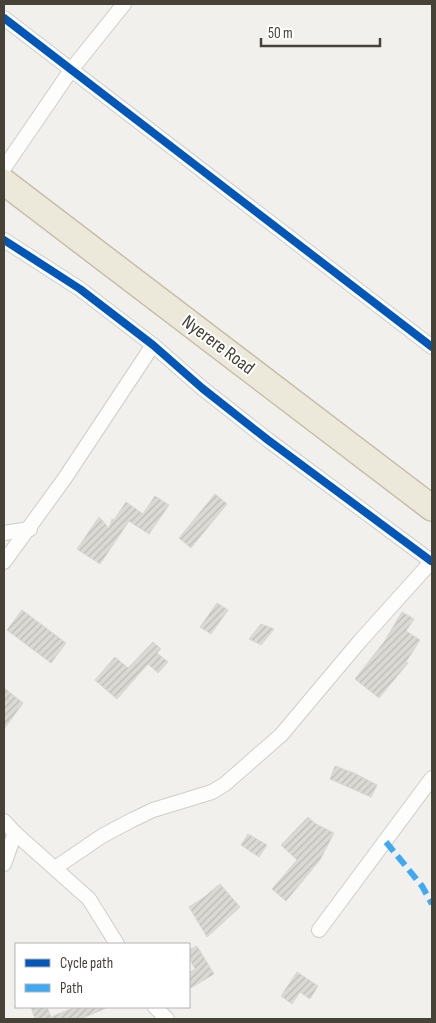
<svg xmlns="http://www.w3.org/2000/svg" width="436" height="1023" font-family="'Sofia Sans Condensed',sans-serif">
<defs>
<pattern id="building-hatch" width="6" height="6" patternUnits="userSpaceOnUse" patternTransform="scale(1.25)"><rect width="6" height="6" fill="#dbd9d4"/><path d="M-1 1l2-2M0 6l6-6M5 7l2-2" fill="none" stroke="#bdbbb7"/></pattern>
</defs>
<rect width="100%" height="100%" fill="#f1f0ec"/>
<!-- building -->
<g fill="url(#building-hatch)" stroke="#d9d7d2">
<polygon points="215,494 227,504 191,548 179,538"/>
<polygon points="155,496 169,505 149,534 129,521 100,564 77,549 99,517 109,528 112,519 114,520 126,502 143,514"/>
<polygon points="217,603 228,610 211,634 200,627"/>
<polygon points="22,610 66,643 51,663 7,630"/>
<polygon points="402,612 414,619 406,631 420,640 406,662 408,663 379,698 355,679 384,642"/>
<polygon points="261,624 274,629 261,645 249,639"/>
<polygon points="153,642 161,649 157,653 168,662 158,673 148,664 117,699 95,680 115,657 128,668"/>
<polygon points="4,688 23,703 4,729"/>
<polygon points="335,766 354,773 377,785 371,797 330,779"/>
<polygon points="308,817 316,824 334,833 320,860 286,901 272,889 297,860 281,845"/>
<polygon points="248,834 267,845 259,857 241,845"/>
<polygon points="220,884 240,907 207,937 189,907 203,898"/>
<polygon points="197,946 214,974 189,989 189,973 195,969 189,958 189,950"/>
<polygon points="297,972 318,986 310,999 300,992 292,1004 281,996"/>
<polygon points="31,1007 47,1007 51,1017 75,1007 109,1007 80,1019 35,1019"/>
</g>
<g fill="none" stroke-linecap="round" stroke-linejoin="round">
<defs>
<g id="street">
<polyline points="4,18 432,347"/>
<polyline points="4,168 71,70 124,4"/>
<polyline points="4,240 80,289 153,345 202,388 268,440 431,561"/>
<polyline points="4,533 30,529"/>
<polyline points="4,562 65,478 153,345"/>
<polyline points="4,821 15,833 89,899 117,944"/>
<polyline points="4,864 15,833"/>
<polyline points="55,868 102,836 132,820 153,810 212,792 225,784 281,735 360,641 432,561"/>
<polyline points="319,930 432,778"/>
<polyline points="155,1007 167,1019"/>
</g>
<polyline id="highway" points="4,182 432,508"/>
</defs>
<!-- street casing -->
<use href="#street" stroke="#cfcec9" stroke-width="16"/>
<!-- highway casing -->
<use href="#highway" stroke="#c8bea8" stroke-width="28"/>
<!-- street -->
<use href="#street" stroke="#fdfdfc" stroke-width="14"/>
<!-- highway -->
<use href="#highway" stroke="#ece8da" stroke-width="25"/>
<!-- quiet -->
<polyline stroke="#3fa9f5" stroke-width="6" stroke-dasharray="12 6" stroke-linecap="butt" points="386,842 422,886 432,904"/>
<defs>
<g id="cycleway">
<polyline points="4,18 432,347"/>
<polyline points="4,240 80,289 153,345 202,388 268,440 431,561"/>
</g>
</defs>
<!-- cycleway casing -->
<use href="#cycleway" stroke="#fff" stroke-width="11"/>
<!-- cycleway -->
<use href="#cycleway" stroke="#0057b8" stroke-width="8"/>
</g>
<g text-anchor="middle" dominant-baseline="central" stroke-width="4" stroke-linejoin="round" paint-order="stroke">
<!-- street labels -->
<g font-size="19" fill="#474237" stroke="#fff">
<text transform="translate(218 345) rotate(37)">Nyerere Road</text>
</g>
</g>
<!-- border -->
<rect width="436" height="1023" fill="none" stroke="#474237" stroke-width="10"/>
<!-- legend -->
<rect x="15" y="943" width="175" height="65" fill="#ffffff" stroke="#b5b3af"/>
<rect x="25" y="959" width="25" height="8" fill="#0057b8" stroke="#b5b3af"/>
<text x="60" y="968" font-size="15" fill="#474237">Cycle path</text>
<rect x="25" y="984" width="25" height="8" fill="#3fa9f5" stroke="#b5b3af"/>
<text x="60" y="993" font-size="15" fill="#474237">Path</text>
<!-- scale -->
<path d="M261 38v8h119v-8" fill="none" stroke="#474237" stroke-width="2.5"/>
<text x="268" y="38" font-size="15" fill="#474237" stroke="#ffffff" stroke-width="4" paint-order="stroke">50 m</text>
</svg>
